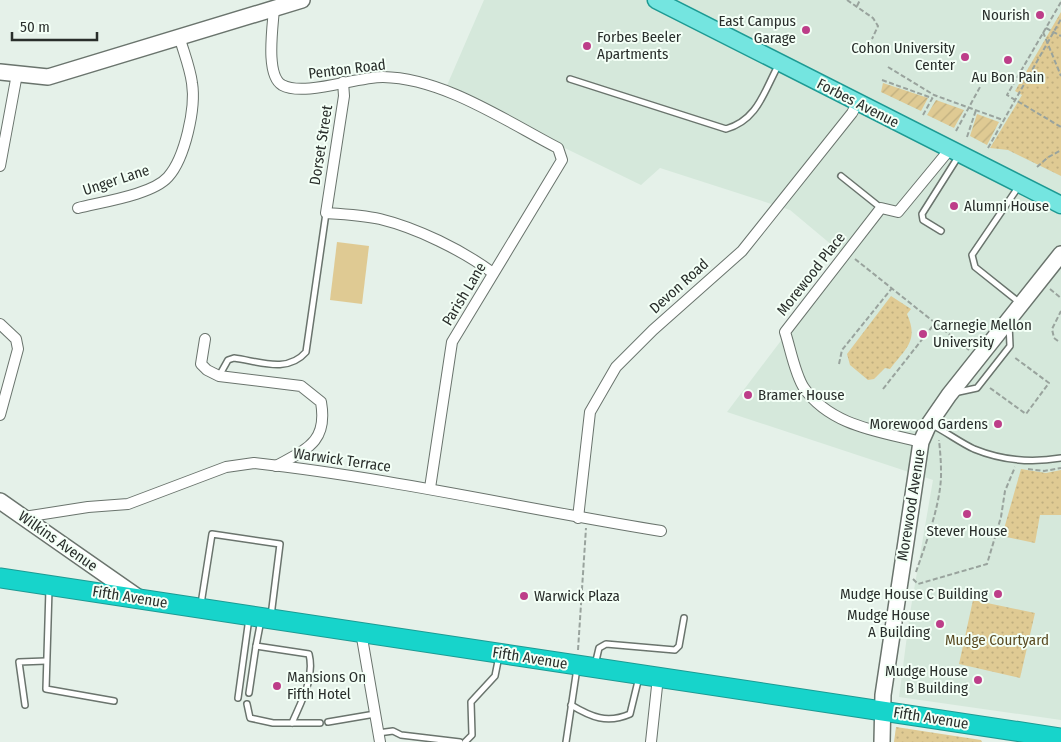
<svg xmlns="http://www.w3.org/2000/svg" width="1061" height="742" font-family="'Fira Sans Condensed',sans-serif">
<defs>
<pattern id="grass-dots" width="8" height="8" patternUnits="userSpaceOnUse" patternTransform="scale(1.25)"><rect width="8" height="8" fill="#dfca93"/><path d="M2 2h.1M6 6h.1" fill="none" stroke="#bfae7f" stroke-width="1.8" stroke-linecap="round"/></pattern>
<pattern id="garden-furrows" width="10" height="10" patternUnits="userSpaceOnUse" patternTransform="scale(1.25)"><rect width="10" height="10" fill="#dfca93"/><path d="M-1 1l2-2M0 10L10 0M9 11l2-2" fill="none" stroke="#bfae7f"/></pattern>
</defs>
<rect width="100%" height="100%" fill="#e5f1e9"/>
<!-- built -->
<polygon fill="#d5e8db" points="484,0 1061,0 1061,720 899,697 910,613 933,480 727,412 845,256 790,210 660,168 641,185 445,90"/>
<!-- grass -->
<g fill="url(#grass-dots)">
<polygon points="1061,12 1061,176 1008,150 990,148 1022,95 1015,91"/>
<path d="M891,296L911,309L907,314C919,341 906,348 890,369L885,368L874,379L868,380L850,365L847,354Z"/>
<polygon points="1021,469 1046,473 1061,470 1061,515 1040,515 1035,543 1002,536"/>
<polygon points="973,600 1035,613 1020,678 959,664"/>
<polygon points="896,727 981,740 982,742 894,742"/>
</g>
<!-- garden -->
<g fill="url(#garden-furrows)">
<polygon points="883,83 928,98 921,111 881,92"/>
<polygon points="936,100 964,110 954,128 927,115"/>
<polygon points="977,114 999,122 987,145 970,136"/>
</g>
<!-- pitch -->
<polygon fill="#dfca93" points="337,242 369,246 362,304 330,300"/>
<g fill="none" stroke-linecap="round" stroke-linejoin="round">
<defs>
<g id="lane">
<path d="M570,79L726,129C758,120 764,91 779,64"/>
<polyline points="841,176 881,208"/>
<polyline points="1019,186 972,255 975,267 1020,303"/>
<polyline points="941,231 923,220 922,214 958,157"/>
<path d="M219,376L228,360L234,358C258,361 287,374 306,352L326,213"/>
<polyline points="954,393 977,388 1010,346 1009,324"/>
<path d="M930,424C945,431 959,442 974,449C1001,460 1032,463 1061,458"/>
<polyline points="49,589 46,689 114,701"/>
<polyline points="201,604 212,534 280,544 271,616"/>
<path d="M261,620L256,646L309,654C315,678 301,702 292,723"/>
<polyline points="595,665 599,648 606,644 675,650 679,646 684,618"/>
<polyline points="249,693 256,646"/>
<polyline points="238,698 249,618"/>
<polyline points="247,704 250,718 273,723 320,723"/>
<polyline points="25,705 19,662 46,661"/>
<path d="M571,705C591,717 607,724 630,714L639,677"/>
<polyline points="328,722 375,714"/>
<polyline points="378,733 393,731 401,735 460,742"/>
<polyline points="465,742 472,735 471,702 495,676 499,656"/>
<polyline points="566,742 577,668"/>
</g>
<g id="street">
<path d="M274,8C273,26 265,75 282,85C304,97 355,77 383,77C443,78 506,121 558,148L562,160L452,342L430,488"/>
<path d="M343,82L344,96L326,213C343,214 363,215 380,219C417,228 462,250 493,273"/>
<polyline points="0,166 17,74"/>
<path d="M78,208C101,202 152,195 168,177C185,158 196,108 192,83C190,68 184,53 180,39"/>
<polyline points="0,324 16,339 18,349 0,415"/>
<path d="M205,339L201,364L207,370L219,376L301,386L321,402C328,442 307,449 276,466"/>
<path d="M921,442C878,431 831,426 804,388C795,375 790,347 785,332L881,208L898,212L950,149"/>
<path d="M24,517L88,507L128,504L226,467L254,463C391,478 525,509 661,531"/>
<polyline points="578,518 590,412 616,367 653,330 742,251 852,113 858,102"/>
<polyline points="361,632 380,742"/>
<polyline points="651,742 658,677"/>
</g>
<g id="secondary">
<polyline points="0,72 48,77 302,0"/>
<polyline points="0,501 139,598"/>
<polyline points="882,742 883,695 921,442 929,424 949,395 1061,254"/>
</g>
<polyline id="primary" points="656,0 1061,205"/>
<polyline id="highway" points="0,578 1061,738"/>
</defs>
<!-- lane casing -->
<use href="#lane" stroke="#6a746d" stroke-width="8"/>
<!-- street casing -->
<use href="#street" stroke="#6a746d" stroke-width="12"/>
<!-- secondary casing -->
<use href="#secondary" stroke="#6a746d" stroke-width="18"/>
<!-- primary casing -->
<use href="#primary" stroke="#1d9a93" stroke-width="19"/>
<!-- highway casing -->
<use href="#highway" stroke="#1d9a93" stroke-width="21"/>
<!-- path -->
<g stroke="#99a39d" stroke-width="2" stroke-dasharray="5 2.5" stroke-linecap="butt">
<polyline points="847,0 873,18 878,26 872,39"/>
<polyline points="1061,2 1007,95 1061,127"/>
<polyline points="857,6 860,0"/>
<polyline points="1046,28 1061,36"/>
<polyline points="1043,32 1061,76"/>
<polyline points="888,67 934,95 1003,120"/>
<polyline points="882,80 932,98"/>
<polyline points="923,115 933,97"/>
<polyline points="956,131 980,87"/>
<polyline points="967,137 976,110"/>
<polyline points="988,148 1061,19"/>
<polyline points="1037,167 1047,158 1061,150"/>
<polyline points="855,259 969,350"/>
<polyline points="1050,289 1061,298"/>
<polyline points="1058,341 1054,338 1052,329 1061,311"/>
<polyline points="839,364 842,350 892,288"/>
<polyline points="990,388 1026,414 1049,383 1014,357"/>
<polyline points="883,389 935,323"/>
<polyline points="1028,469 1044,471 1061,468"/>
<path d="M916,572C926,543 942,501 941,471C941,460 940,450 939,440"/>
<polyline points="913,579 918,584 987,564 1001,517 1005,491 1015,467"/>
<polyline points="578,650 586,528"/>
</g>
<!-- lane -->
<use href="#lane" stroke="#fff" stroke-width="5"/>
<!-- street -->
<use href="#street" stroke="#fff" stroke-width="10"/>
<!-- secondary -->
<use href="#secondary" stroke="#fff" stroke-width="15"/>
<!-- primary -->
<use href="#primary" stroke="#74e5e0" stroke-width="16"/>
<!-- highway -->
<use href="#highway" stroke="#17d4cb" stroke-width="19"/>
</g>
<!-- markers -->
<g fill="#bd3e89" stroke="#f3fff6" stroke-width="2">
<circle cx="1040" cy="15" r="5"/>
<circle cx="806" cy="30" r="5"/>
<circle cx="587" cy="46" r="5"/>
<circle cx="965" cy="57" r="5"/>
<circle cx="1008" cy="60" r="5"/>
<circle cx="954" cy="206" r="5"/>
<circle cx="923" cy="334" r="5"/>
<circle cx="748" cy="395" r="5"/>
<circle cx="998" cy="424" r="5"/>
<circle cx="967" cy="514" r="5"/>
<circle cx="998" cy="594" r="5"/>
<circle cx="524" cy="596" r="5"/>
<circle cx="940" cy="624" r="5"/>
<circle cx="978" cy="680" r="5"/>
<circle cx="277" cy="686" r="5"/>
</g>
<g text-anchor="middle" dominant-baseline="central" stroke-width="4" stroke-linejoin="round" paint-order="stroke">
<!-- poi labels -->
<g font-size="15" fill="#292e2b" stroke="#f3fff6" text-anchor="end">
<text x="1030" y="15">Nourish</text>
<text x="796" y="21">East Campus<tspan x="796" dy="17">Garage</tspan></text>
<text x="597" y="37" text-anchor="start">Forbes Beeler<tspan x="597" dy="17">Apartments</tspan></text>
<text x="955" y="48">Cohon University<tspan x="955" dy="17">Center</tspan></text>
<text x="1008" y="77" text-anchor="middle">Au Bon Pain</text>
<text x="964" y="206" text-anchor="start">Alumni House</text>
<text x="933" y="325" text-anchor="start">Carnegie Mellon<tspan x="933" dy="17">University</tspan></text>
<text x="758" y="395" text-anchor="start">Bramer House</text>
<text x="988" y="424">Morewood Gardens</text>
<text x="967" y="531" text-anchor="middle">Stever House</text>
<text x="988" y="594">Mudge House C Building</text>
<text x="534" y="596" text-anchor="start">Warwick Plaza</text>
<text x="930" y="615">Mudge House<tspan x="930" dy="17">A Building</tspan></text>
<text x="968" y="671">Mudge House<tspan x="968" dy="17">B Building</tspan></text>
<text x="287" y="677" text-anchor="start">Mansions On<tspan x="287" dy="17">Fifth Hotel</tspan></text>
</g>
<!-- street labels -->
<g font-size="15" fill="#292e2b" stroke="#f3fff6">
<text transform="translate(347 69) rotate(-7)">Penton Road</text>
<text transform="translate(858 103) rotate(27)">Forbes Avenue</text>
<text transform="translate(321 145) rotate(-81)">Dorset Street</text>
<text transform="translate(116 180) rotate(-18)">Unger Lane</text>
<text transform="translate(811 274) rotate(-52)">Morewood Place</text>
<text transform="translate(679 286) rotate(-42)">Devon Road</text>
<text transform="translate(464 294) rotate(-59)">Parish Lane</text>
<text transform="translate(342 460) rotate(8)">Warwick Terrace</text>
<text transform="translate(911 505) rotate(-81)">Morewood Avenue</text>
<text transform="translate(58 541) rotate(35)">Wilkins Avenue</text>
<text transform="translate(130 597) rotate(9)">Fifth Avenue</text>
<text transform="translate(530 658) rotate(9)">Fifth Avenue</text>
<text transform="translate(931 718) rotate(9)">Fifth Avenue</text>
</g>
<!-- park labels -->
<g font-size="15" fill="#5b4c24" stroke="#f3fff6">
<text x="997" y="640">Mudge Courtyard</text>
</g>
</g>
<!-- scale -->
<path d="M12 32v8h85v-8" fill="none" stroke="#292e2b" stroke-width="2.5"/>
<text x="20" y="32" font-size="15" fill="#292e2b" stroke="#f3fff6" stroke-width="4" paint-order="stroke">50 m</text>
</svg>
